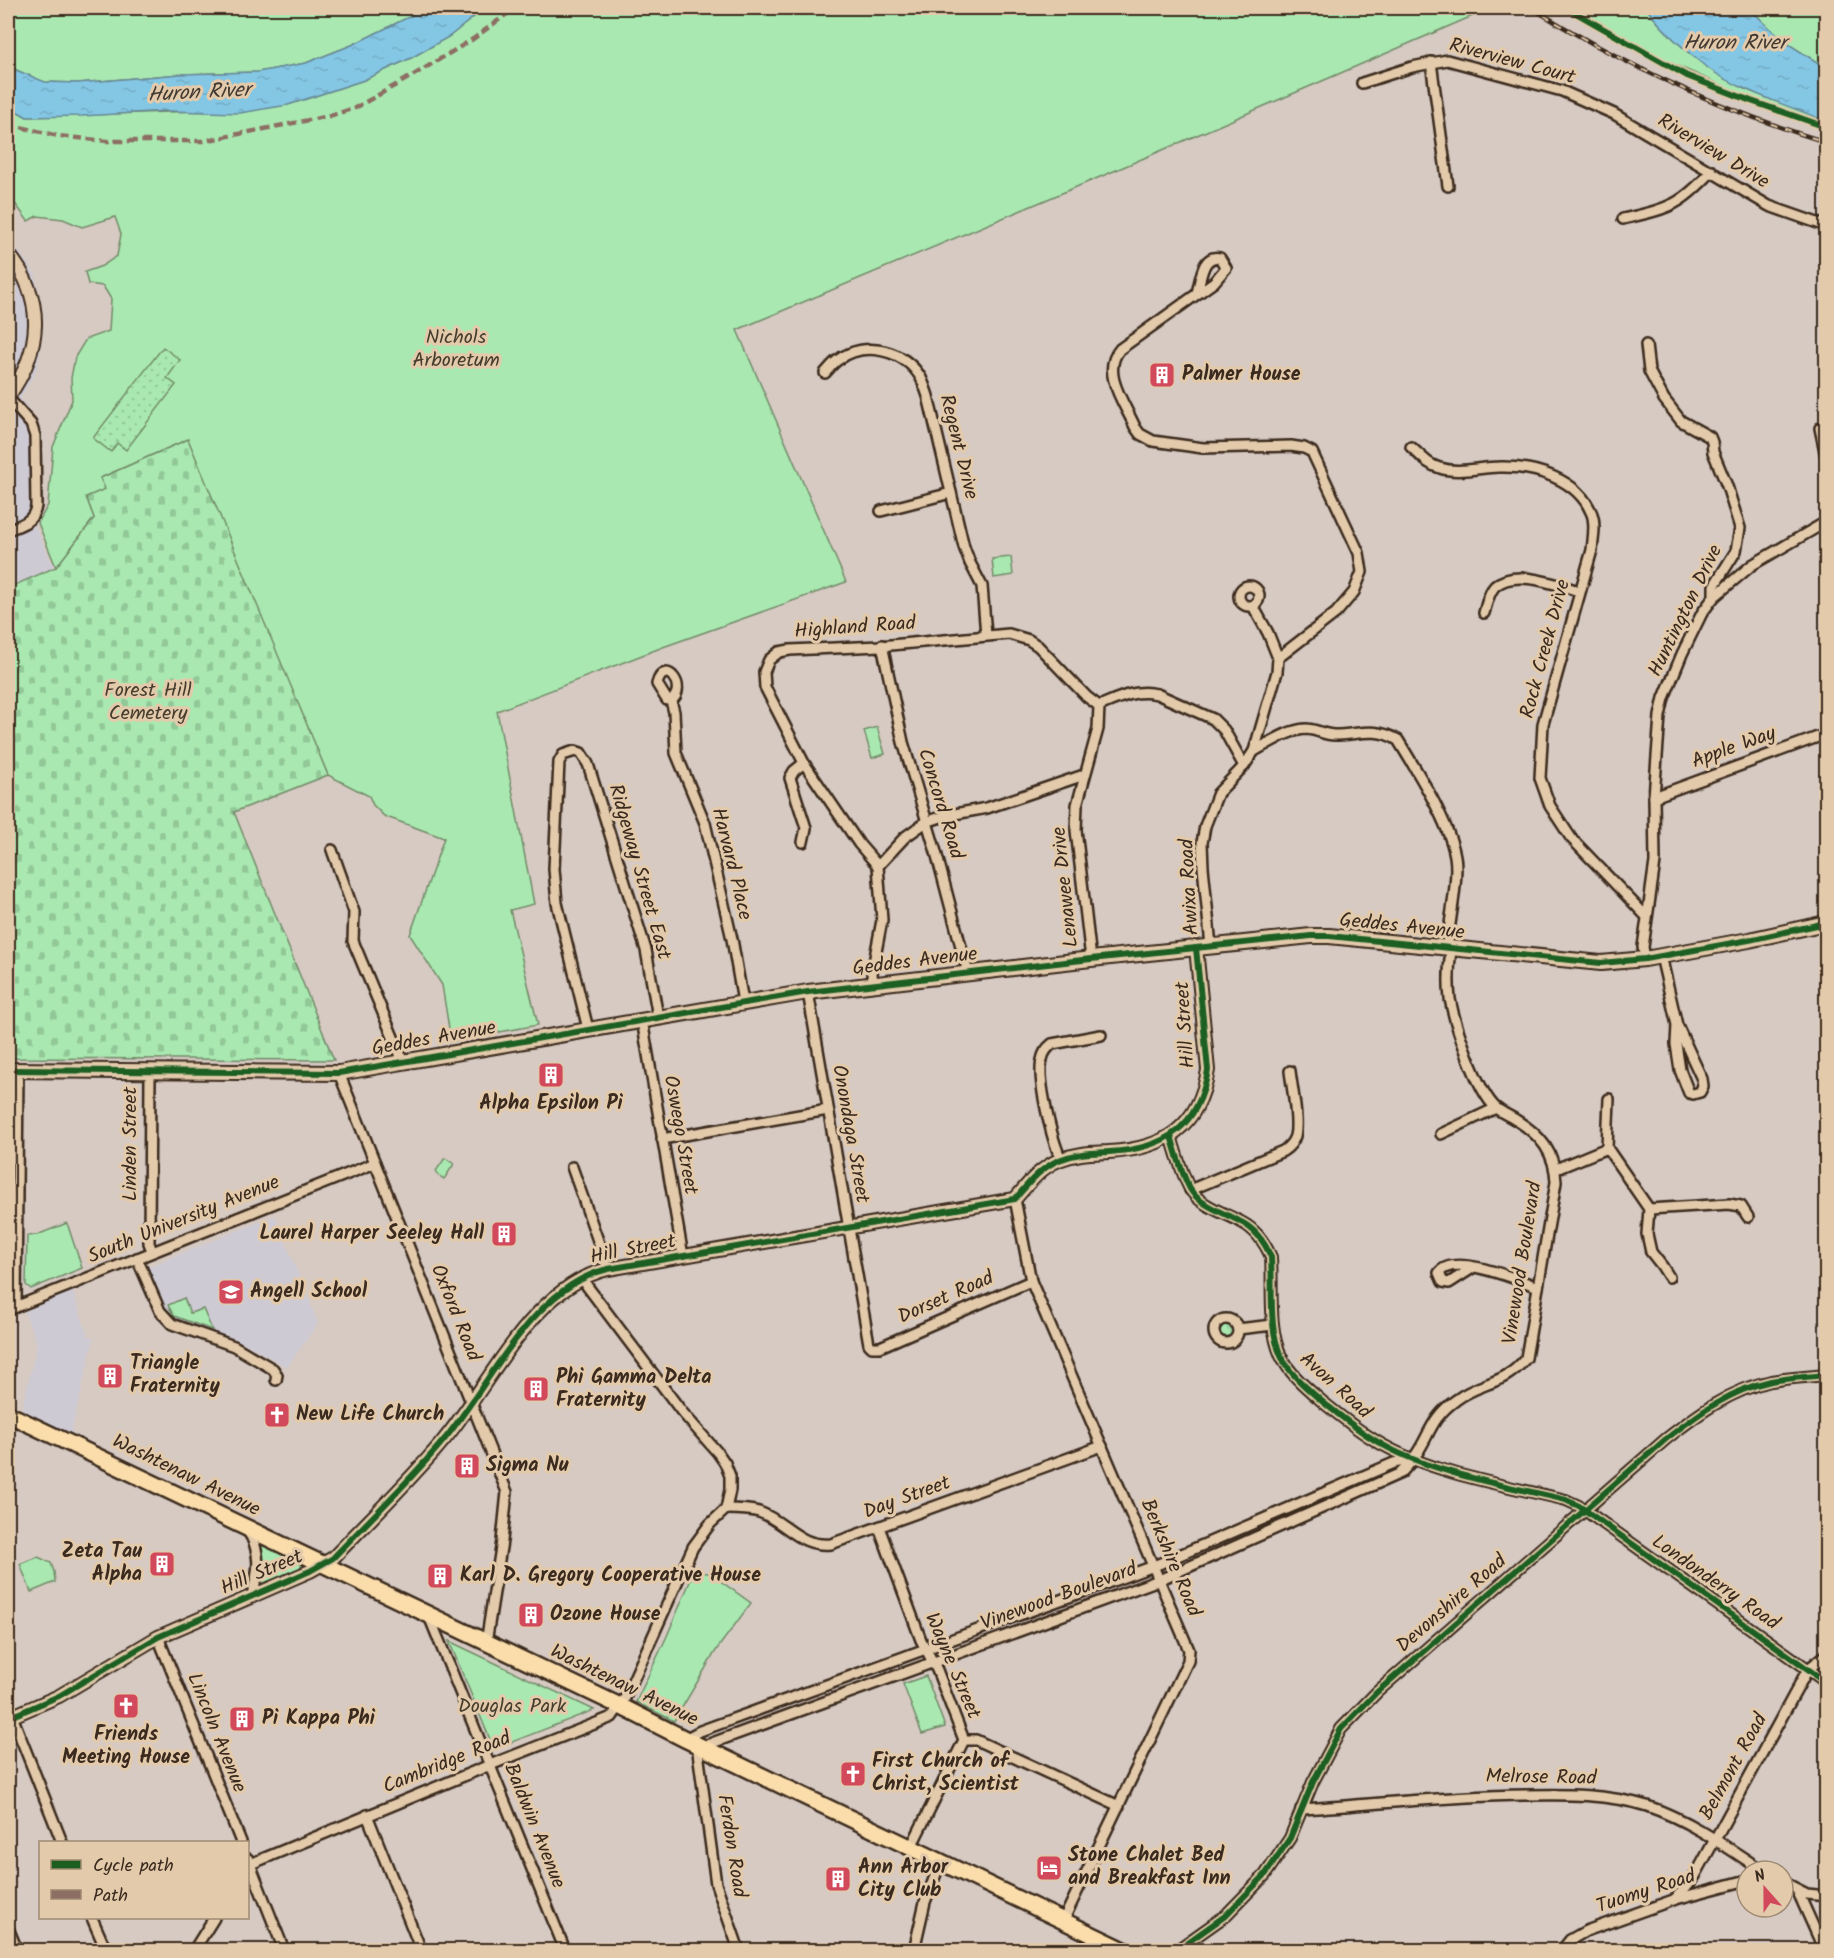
<svg xmlns="http://www.w3.org/2000/svg" width="1834" height="1958" font-family="Kalam,sans-serif">
<defs>
<pattern id="grass-tufts" width="24" height="20" patternUnits="userSpaceOnUse" patternTransform="scale(1.5)"><rect width="24" height="20" fill="#a9e9b1"/><path d="M3 7l-1-3M5 7V3M7 7l1-3M15 17l-1-3M17 17v-4M19 17l1-3" fill="none" stroke="#92c898"/></pattern>
<pattern id="cemetery-stones" width="16" height="16" patternUnits="userSpaceOnUse" patternTransform="scale(1.5)"><rect width="16" height="16" fill="#a9e9b1"/><path d="M2 7V4a2 2 0 0 1 4 0v3zM10 15v-3a2 2 0 0 1 4 0v3z" fill="#92c898"/></pattern>
<pattern id="garden-dots" width="8" height="8" patternUnits="userSpaceOnUse" patternTransform="scale(1.5)"><rect width="8" height="8" fill="#a9e9b1"/><path d="M2 2h.1M6 6h.1" fill="none" stroke="#92c898" stroke-width="1.8" stroke-linecap="round"/></pattern>
<pattern id="water-ripples" width="26" height="14" patternUnits="userSpaceOnUse" patternTransform="scale(1.5)"><rect width="26" height="14" fill="#84c7e5"/><path d="M2 4q2-2 4 0t4 0M15 11q2-2 4 0t4 0" fill="none" stroke="#73abc4"/></pattern>
</defs>
<rect width="100%" height="100%" fill="#d6cac3"/>
<filter id="ink" filterUnits="userSpaceOnUse"><feTurbulence type="fractalNoise" baseFrequency=".0167" numOctaves="2"/><feDisplacementMap in="SourceGraphic" scale="12" xChannelSelector="R" yChannelSelector="G"/><feConvolveMatrix kernelMatrix="1 2 1 2 8 2 1 2 1" color-interpolation-filters="sRGB"/></filter>
<g filter="url(#ink)">
<!-- built -->
<g fill="#cecad4">
<polygon points="8,237 35,274 41,312 40,354 35,373 20,398 35,421 40,441 39,509 33,522 54,567 8,588"/>
<polygon points="275,1216 318,1323 287,1367 240,1341 168,1316 145,1268"/>
<polygon points="72,1290 88,1336 94,1338 70,1437 21,1414 37,1344 24,1310"/>
</g>
<!-- grass -->
<circle fill="url(#grass-tufts)" stroke="#728a68" stroke-width="1.5" cx="1226" cy="1331" r="7"/>
<!-- cemetery -->
<polygon fill="url(#cemetery-stones)" stroke="#728a68" stroke-width="1.5" points="188,439 237,549 328,775 234,812 334,1060 8,1058 8,588 56,567 94,518 86,497 100,478"/>
<!-- park -->
<g fill="#a9e9b1" stroke="#728a68" stroke-width="1.5">
<polygon points="8,8 418,8 411,16 352,45 306,63 258,72 180,74 78,83 44,82 16,70 8,64"/>
<polygon points="485,8 1491,8 1107,174 737,330 846,582 663,647 497,711 534,904 510,910 538,1025 451,1041 442,985 410,935 444,838 384,816 373,805 369,796 328,775 188,439 100,478 105,489 86,497 94,518 56,567 38,523 48,505 53,447 72,400 71,378 75,357 86,339 109,331 111,299 103,286 88,284 85,272 102,266 117,256 121,234 115,217 82,227 63,219 37,216 28,221 8,194 8,106 27,117 198,111 288,105 364,80 411,58 450,36"/>
<path d="M1567,8H1646C1662,29 1683,49 1705,65C1737,91 1788,105 1826,119V122L1765,104L1657,57L1605,31Z"/>
<polygon points="1749,8 1826,8 1826,68 1782,40"/>
<polygon points="1011,557 1013,575 994,578 992,559"/>
<polygon points="877,727 885,754 872,758 864,731"/>
<polygon points="445,1158 454,1164 444,1179 438,1175 436,1171"/>
<polygon points="67,1223 82,1268 31,1289 26,1285 27,1236 37,1235"/>
<polygon points="184,1298 190,1313 203,1309 212,1330 174,1316 168,1305"/>
<polygon points="261,1543 306,1565 305,1567 265,1583 262,1581"/>
<polygon points="38,1557 51,1563 54,1572 55,1582 31,1592 20,1564"/>
<polygon points="694,1572 709,1573 751,1603 717,1649 674,1721 636,1702 667,1636"/>
<polygon points="449,1641 594,1710 494,1749"/>
<polygon points="926,1676 945,1727 922,1734 903,1684"/>
</g>
<!-- garden -->
<polygon fill="url(#garden-dots)" stroke="#728a68" stroke-width="1.5" points="163,347 180,360 167,378 176,385 126,450 117,443 111,452 93,438"/>
<!-- water -->
<g fill="url(#water-ripples)" stroke="#678895" stroke-width="1.5">
<polygon points="418,8 485,8 450,36 411,58 364,80 288,105 240,113 167,111 82,116 27,117 8,106 8,64 16,70 45,82 78,83 180,74 258,72 306,63 352,45 411,16"/>
<path d="M1646,8H1749L1782,40L1826,68V121C1789,106 1737,90 1705,66C1683,49 1662,29 1646,8Z"/>
</g>
<g fill="none" stroke-linecap="round" stroke-linejoin="round">
<defs>
<g id="minor">
<polyline points="1431,62 1448,186"/>
<polyline points="1362,83 1412,67 1447,60 1562,91 1614,114 1769,206 1826,226"/>
<path d="M1623,219C1669,208 1679,207 1712,171"/>
<path d="M1197,293C1201,279 1202,254 1220,258L1226,268L1214,282L1120,349C1100,372 1125,404 1135,427L1140,434L1153,441L1203,448L1291,446L1304,448L1312,452L1359,553L1362,572L1354,592L1336,613L1278,658L1277,672L1254,751L1244,766L1218,793L1205,826L1202,843L1203,867L1211,946"/>
<path d="M825,373C829,369 833,363 838,360C865,340 905,350 921,378C924,384 926,390 928,396L964,547L970,563L982,586L986,635"/>
<path d="M8,398L31,424L35,436L36,506C34,522 20,525 8,530"/>
<polyline points="1820,428 1826,456"/>
<path d="M1411,447C1420,455 1428,465 1440,468C1458,474 1480,467 1499,467C1533,466 1578,478 1592,514C1596,525 1593,539 1592,550L1543,724L1540,778L1550,806L1571,838L1646,916"/>
<polyline points="881,511 951,493"/>
<circle cx="1249" cy="596" r="10"/>
<polyline points="1714,597 1752,565 1826,522"/>
<polyline points="1253,606 1268,633 1278,658"/>
<path d="M1484,613C1487,604 1488,593 1495,586C1515,568 1557,585 1579,591"/>
<polyline points="882,645 903,742 936,852 968,973"/>
<path d="M671,701C689,687 664,657 657,684L667,700L671,701L674,712L676,753L705,823L732,939L743,1002"/>
<path d="M1099,706C1119,698 1135,689 1157,694L1213,719L1224,730L1244,766"/>
<path d="M1254,751C1270,743 1287,730 1306,729C1315,729 1325,735 1334,735C1359,735 1374,726 1398,740C1417,771 1449,822 1455,856C1459,879 1449,923 1447,948"/>
<polyline points="1654,797 1826,734"/>
<polyline points="803,842 806,828 790,778 794,771 804,763"/>
<polyline points="332,850 354,912 353,941 403,1061"/>
<polyline points="878,866 905,837 926,822 944,816 987,808 1084,775"/>
<polyline points="1661,956 1677,1025 1676,1044 1680,1070 1689,1093 1693,1094 1700,1092 1703,1086 1702,1079 1677,1025"/>
<polyline points="1091,959 1076,830 1077,805 1098,729 1099,706"/>
<polyline points="1645,959 1643,947 1655,862 1654,797 1660,716 1664,698 1682,654 1702,613 1714,597 1714,586 1736,551 1740,528 1727,486 1713,452 1712,442 1710,437 1681,421 1664,399 1649,371 1646,345"/>
<polyline points="873,984 872,973 882,920 878,866 859,844 804,763 765,687 764,672 769,660 779,652 790,650 880,646 1009,634 1029,640 1038,646 1087,697 1099,706"/>
<polyline points="808,992 869,1344 872,1347 880,1347 1031,1281"/>
<polyline points="642,1020 683,1256"/>
<polyline points="588,1029 557,903 554,869 559,762 563,755 575,751 581,753 588,764 646,950 658,1017"/>
<polyline points="150,1071 149,1243 152,1251"/>
<polyline points="339,1073 507,1492 502,1541 486,1643"/>
<polyline points="1441,1134 1496,1108"/>
<path d="M1171,1136C1176,1152 1182,1175 1190,1189C1200,1206 1225,1213 1241,1222C1255,1229 1265,1243 1271,1257C1273,1288 1268,1328 1281,1356C1290,1375 1308,1389 1324,1403C1343,1418 1362,1434 1383,1445C1435,1474 1509,1486 1566,1500L1579,1506L1826,1682"/>
<polyline points="662,1139 828,1110"/>
<polyline points="1607,1148 1649,1209 1647,1234 1651,1252 1662,1266 1669,1277"/>
<polyline points="1607,1148 1609,1099"/>
<path d="M1061,1159C1052,1140 1037,1080 1042,1060C1043,1053 1047,1048 1052,1044L1101,1035"/>
<polyline points="572,1167 608,1269"/>
<polyline points="1556,1169 1607,1148"/>
<path d="M1190,1190L1283,1151C1289,1147 1293,1143 1295,1136C1299,1121 1292,1088 1290,1071"/>
<polyline points="1015,1199 1031,1281 1189,1650 1188,1661 1063,1921"/>
<polyline points="1649,1209 1729,1204 1741,1206 1748,1217"/>
<polyline points="137,1258 160,1311 172,1324 234,1346 273,1369 277,1375 276,1380"/>
<path d="M1474,1267L1449,1283L1443,1282L1439,1273C1453,1252 1518,1280 1538,1287"/>
<polyline points="16,1307 18,1070"/>
<polyline points="8,1310 375,1163"/>
<circle cx="1226" cy="1331" r="12"/>
<polyline points="1238,1329 1273,1325"/>
<path d="M726,1509C736,1509 748,1509 759,1512C787,1522 798,1547 831,1544L1102,1446"/>
<polyline points="879,1527 921,1640 937,1670 964,1740 911,1847"/>
<path d="M247,1530C262,1551 259,1572 252,1595"/>
<polyline points="429,1616 565,1950"/>
<polyline points="158,1637 241,1842"/>
<polyline points="12,1716 62,1842"/>
<polyline points="685,1739 700,1731 1154,1566 1394,1463 1415,1458"/>
<polyline points="964,1740 976,1740 1119,1806"/>
<polyline points="697,1745 716,1884 739,1950"/>
<path d="M701,1747L1159,1580L1401,1473C1405,1468 1410,1464 1413,1459C1430,1437 1429,1419 1456,1400C1481,1381 1504,1386 1526,1358L1556,1182C1555,1153 1541,1135 1516,1120C1510,1116 1502,1113 1496,1108C1477,1091 1455,1025 1450,999C1448,983 1449,965 1451,949"/>
<path d="M1301,1809C1376,1804 1450,1796 1525,1795C1567,1794 1607,1794 1647,1806C1689,1820 1727,1847 1763,1871"/>
<polyline points="367,1815 421,1950"/>
<polyline points="248,1859 284,1950"/>
<polyline points="248,1865 490,1765 612,1717 625,1698 693,1547 710,1524 726,1509 730,1490 730,1476 725,1463 718,1453 682,1412 587,1286 583,1277"/>
<polyline points="1783,1882 1807,1894 1826,1896"/>
<polyline points="1797,1890 1824,1950"/>
<polyline points="1676,1899 1695,1876 1808,1669 1826,1655"/>
<polyline points="92,1918 106,1950"/>
<polyline points="8,1928 17,1950"/>
<polyline points="194,1950 214,1918"/>
<polyline points="914,1950 925,1902 941,1861"/>
<path d="M1177,1950L1225,1916L1265,1875L1290,1838L1313,1782L1341,1729L1377,1692L1666,1439C1698,1414 1730,1390 1771,1381C1789,1378 1808,1377 1826,1375"/>
<polyline points="1562,1950 1570,1940 1586,1931 1676,1899 1747,1880"/>
</g>
<g id="tertiary">
<path d="M8,253C46,299 42,350 8,397"/>
<path d="M8,1718L59,1696L158,1637L310,1571L333,1558C370,1519 409,1482 443,1441C490,1385 532,1287 608,1269L1015,1199C1028,1184 1040,1168 1059,1160C1076,1153 1091,1153 1109,1152C1165,1149 1199,1127 1208,1070L1196,948"/>
</g>
<polyline id="secondary" points="8,1070 339,1073 808,992 1091,959 1311,936 1329,936 1601,963 1645,959 1749,940 1826,923"/>
<polyline id="primary" points="8,1414 620,1706 685,1739 1124,1950"/>
</defs>
<!-- minor casing -->
<use href="#minor" stroke="#3b2a1e" stroke-width="14"/>
<!-- tertiary casing -->
<use href="#tertiary" stroke="#3b2a1e" stroke-width="16"/>
<!-- secondary casing -->
<use href="#secondary" stroke="#3b2a1e" stroke-width="18"/>
<!-- primary casing -->
<use href="#primary" stroke="#3b2a1e" stroke-width="20"/>
<!-- minor -->
<use href="#minor" stroke="#e2caab" stroke-width="9"/>
<!-- tertiary -->
<use href="#tertiary" stroke="#e2caab" stroke-width="12"/>
<!-- secondary -->
<use href="#secondary" stroke="#e2caab" stroke-width="14"/>
<!-- primary -->
<use href="#primary" stroke="#faddab" stroke-width="15"/>
<defs>
<path id="rail" d="M1532,8C1625,66 1721,110 1826,142"/>
</defs>
<!-- rail casing -->
<use href="#rail" stroke="#3b2a1e" stroke-width="4.5"/>
<!-- rail -->
<use href="#rail" stroke="#e2caab" stroke-width="2" stroke-dasharray="7" stroke-linecap="butt"/>
<!-- quiet -->
<polyline stroke="#8d6e63" stroke-width="4.5" stroke-dasharray="9 4.5" stroke-linecap="butt" points="8,124 58,136 107,141 204,141 329,116 355,108 412,76 473,39 515,8"/>
<defs>
<g id="cycleway">
<polyline points="1567,8 1687,76 1751,101 1826,127"/>
<polyline points="8,1070 339,1073 808,992 1091,959 1311,936 1329,936 1601,963 1645,959 1749,940 1826,923"/>
<path d="M1171,1136C1176,1152 1182,1175 1190,1189C1200,1206 1225,1213 1241,1222C1255,1229 1265,1243 1271,1257C1273,1288 1268,1328 1281,1356C1290,1375 1308,1389 1324,1403C1343,1418 1362,1434 1383,1445C1435,1474 1509,1486 1566,1500L1579,1506L1826,1682"/>
<path d="M8,1718L59,1696L158,1637L310,1571L333,1558C370,1519 409,1482 443,1441C490,1385 532,1287 608,1269L1015,1199C1028,1184 1040,1168 1059,1160C1076,1153 1091,1153 1109,1152C1165,1149 1199,1127 1208,1070L1196,948"/>
<path d="M1177,1950L1225,1916L1265,1875L1290,1838L1313,1782L1341,1729L1377,1692L1666,1439C1698,1414 1730,1390 1771,1381C1789,1378 1808,1377 1826,1375"/>
</g>
</defs>
<!-- cycleway casing -->
<use href="#cycleway" stroke="#e2caab" stroke-width="10"/>
<!-- cycleway -->
<use href="#cycleway" stroke="#1b5e20" stroke-width="6"/>
</g>
</g>
<!-- icons -->
<defs>
<symbol id="building-square" viewBox="-11 -11 22 22"><rect x="-9" y="-9" width="18" height="18" rx="4" fill="#d1495b" stroke="#e2caab"/><path d="M-4-6H4V6H1V3H-1V6H-4ZM-2.5-4.3h1.7v1.8h-1.7ZM.8-4.3h1.7v1.8H.8ZM-2.5-1h1.7V.8h-1.7ZM.8-1h1.7V.8H.8Z" fill="#fff"/></symbol>
<symbol id="school-square" viewBox="-11 -11 22 22"><rect x="-9" y="-9" width="18" height="18" rx="4" fill="#d1495b" stroke="#e2caab"/><path d="M0-5L7-2L0 1L-7-2ZM-4 1L0 2.5L4 1V4Q0 6-4 4Z" fill="#fff"/></symbol>
<symbol id="church-square" viewBox="-11 -11 22 22"><rect x="-9" y="-9" width="18" height="18" rx="4" fill="#d1495b" stroke="#e2caab"/><path d="M-1.2-6h2.4v3.5h3.3v2.4h-3.3V6h-2.4V-.1h-3.3v-2.4h3.3Z" fill="#fff"/></symbol>
<symbol id="hotel-square" viewBox="-11 -11 22 22"><rect x="-9" y="-9" width="18" height="18" rx="4" fill="#d1495b" stroke="#e2caab"/><path d="M-6-4.5h1.5V1H6V5H4.5V3h-9V5H-6ZM-4 0a1.8 1.8 0 1 1 3.6 0ZM.5 0V-2.5h3Q6-2.5 6 0Z" fill="#fff"/></symbol>
</defs>
<g fill-rule="evenodd">
<use href="#building-square" x="1147" y="360" width="30" height="30"/>
<use href="#building-square" x="536" y="1060" width="30" height="30"/>
<use href="#building-square" x="489" y="1219" width="30" height="30"/>
<use href="#school-square" x="216" y="1277" width="30" height="30"/>
<use href="#building-square" x="95" y="1361" width="30" height="30"/>
<use href="#building-square" x="521" y="1374" width="30" height="30"/>
<use href="#church-square" x="262" y="1400" width="30" height="30"/>
<use href="#building-square" x="452" y="1451" width="30" height="30"/>
<use href="#building-square" x="147" y="1549" width="30" height="30"/>
<use href="#building-square" x="425" y="1561" width="30" height="30"/>
<use href="#building-square" x="516" y="1600" width="30" height="30"/>
<use href="#church-square" x="111" y="1691" width="30" height="30"/>
<use href="#building-square" x="227" y="1704" width="30" height="30"/>
<use href="#church-square" x="838" y="1759" width="30" height="30"/>
<use href="#hotel-square" x="1034" y="1853" width="30" height="30"/>
<use href="#building-square" x="823" y="1864" width="30" height="30"/>
</g>
<g text-anchor="middle" dominant-baseline="central" stroke-width="6" stroke-linejoin="round" paint-order="stroke">
<!-- street labels -->
<g font-size="20" fill="#3b2a1e" stroke="#e2caab">
<text transform="translate(1512 62) rotate(15)">Riverview Court</text>
<text transform="translate(1713 152) rotate(31)">Riverview Drive</text>
<text transform="translate(958 447) rotate(76)">Regent Drive</text>
<text transform="translate(1686 611) rotate(-64)">Huntington Drive</text>
<text transform="translate(855 628) rotate(-4)">Highland Road</text>
<text transform="translate(1546 649) rotate(-75)">Rock Creek Drive</text>
<text transform="translate(1734 748) rotate(-20)">Apple Way</text>
<text transform="translate(940 804) rotate(73)">Concord Road</text>
<text transform="translate(731 864) rotate(76)">Harvard Place</text>
<text transform="translate(639 872) rotate(74)">Ridgeway Street East</text>
<text transform="translate(1066 887) rotate(-96)">Lenawee Drive</text>
<text transform="translate(1190 887) rotate(-93)">Awixa Road</text>
<text transform="translate(1402 927) rotate(6)">Geddes Avenue</text>
<text transform="translate(915 962) rotate(-7)">Geddes Avenue</text>
<text transform="translate(1186 1025) rotate(-94)">Hill Street</text>
<text transform="translate(434 1039) rotate(-10)">Geddes Avenue</text>
<text transform="translate(850 1134) rotate(80)">Onondaga Street</text>
<text transform="translate(680 1135) rotate(80)">Oswego Street</text>
<text transform="translate(131 1144) rotate(-90)">Linden Street</text>
<text transform="translate(184 1220) rotate(-22)">South University Avenue</text>
<text transform="translate(633 1250) rotate(-11)">Hill Street</text>
<text transform="translate(1523 1263) rotate(-81)">Vinewood Boulevard</text>
<text transform="translate(946 1298) rotate(-24)">Dorset Road</text>
<text transform="translate(455 1313) rotate(68)">Oxford Road</text>
<text transform="translate(1335 1386) rotate(42)">Avon Road</text>
<text transform="translate(186 1476) rotate(26)">Washtenaw Avenue</text>
<text transform="translate(907 1498) rotate(-20)">Day Street</text>
<text transform="translate(1170 1558) rotate(67)">Berkshire Road</text>
<text transform="translate(262 1573) rotate(-23)">Hill Street</text>
<text transform="translate(1715 1583) rotate(35)">Londonderry Road</text>
<text transform="translate(1059 1597) rotate(-20)">Vinewood Boulevard</text>
<text transform="translate(1452 1604) rotate(-41)">Devonshire Road</text>
<text transform="translate(952 1666) rotate(67)">Wayne Street</text>
<text transform="translate(624 1686) rotate(26)">Washtenaw Avenue</text>
<text transform="translate(216 1733) rotate(68)">Lincoln Avenue</text>
<text transform="translate(447 1763) rotate(-22)">Cambridge Road</text>
<text transform="translate(1734 1767) rotate(-61)">Belmont Road</text>
<text transform="translate(1541 1778) rotate(1)">Melrose Road</text>
<text transform="translate(534 1826) rotate(68)">Baldwin Avenue</text>
<text transform="translate(731 1846) rotate(81)">Ferdon Road</text>
<text transform="translate(1646 1892) rotate(-18)">Tuomy Road</text>
</g>
<!-- park labels -->
<g font-size="20" fill="#463d2d" stroke="#e2caab">
<text x="456" y="338">Nichols<tspan x="456" dy="23">Arboretum</tspan></text>
<text x="148" y="691">Forest Hill<tspan x="148" dy="23">Cemetery</tspan></text>
<text x="512" y="1707">Douglas Park</text>
</g>
<!-- poi labels -->
<g font-size="20" font-weight="bold" fill="#3b2a1e" stroke="#e2caab" text-anchor="start">
<text x="1182" y="375">Palmer House</text>
<text x="551" y="1104" text-anchor="middle">Alpha Epsilon Pi</text>
<text x="484" y="1234" text-anchor="end">Laurel Harper Seeley Hall</text>
<text x="250" y="1292">Angell School</text>
<text x="130" y="1364">Triangle<tspan x="130" dy="23">Fraternity</tspan></text>
<text x="556" y="1378">Phi Gamma Delta<tspan x="556" dy="23">Fraternity</tspan></text>
<text x="296" y="1415">New Life Church</text>
<text x="486" y="1466">Sigma Nu</text>
<text x="142" y="1552" text-anchor="end">Zeta Tau<tspan x="142" dy="23">Alpha</tspan></text>
<text x="460" y="1576">Karl D. Gregory Cooperative House</text>
<text x="550" y="1615">Ozone House</text>
<text x="262" y="1719">Pi Kappa Phi</text>
<text x="126" y="1735" text-anchor="middle">Friends<tspan x="126" dy="23">Meeting House</tspan></text>
<text x="872" y="1762">First Church of<tspan x="872" dy="23">Christ, Scientist</tspan></text>
<text x="1068" y="1856">Stone Chalet Bed<tspan x="1068" dy="23">and Breakfast Inn</tspan></text>
<text x="858" y="1868">Ann Arbor<tspan x="858" dy="23">City Club</tspan></text>
</g>
<!-- water labels -->
<g font-size="21" font-style="italic" fill="#423a32" stroke="#e2caab">
<text x="1735" y="43">Huron River</text>
<text transform="translate(199 93) rotate(-3)">Huron River</text>
</g>
</g>
<!-- margin -->
<rect width="1834" height="1958" fill="none" stroke="#e2caab" stroke-width="30"/>
<rect x="15" y="15" width="1804" height="1928" fill="none" stroke="#3b2a1e" stroke-width="2" filter="url(#ink)"/>
<!-- legend -->
<rect x="39" y="1841" width="210" height="78" fill="#e2caab" stroke="#9f8a73" stroke-width="1.5"/>
<rect x="51" y="1860" width="30" height="9" fill="#1b5e20" stroke="#9f8a73" stroke-width="1.5"/>
<text x="93" y="1871" font-size="18" fill="#3b2a1e">Cycle path</text>
<rect x="51" y="1890" width="30" height="9" fill="#8d6e63" stroke="#9f8a73" stroke-width="1.5"/>
<text x="93" y="1901" font-size="18" fill="#3b2a1e">Path</text>
<!-- north arrow -->
<g transform="translate(1765 1889) rotate(339)"><circle r="28" fill="#e2caab" stroke="#9f8a73" stroke-width="1.5"/>
<path d="M0-4.5L10 22L0 15L-10 22Z" fill="#d1495b"/>
<text y="-9" font-size="16" font-weight="bold" text-anchor="middle" fill="#3b2a1e">N</text>
</g>
</svg>
